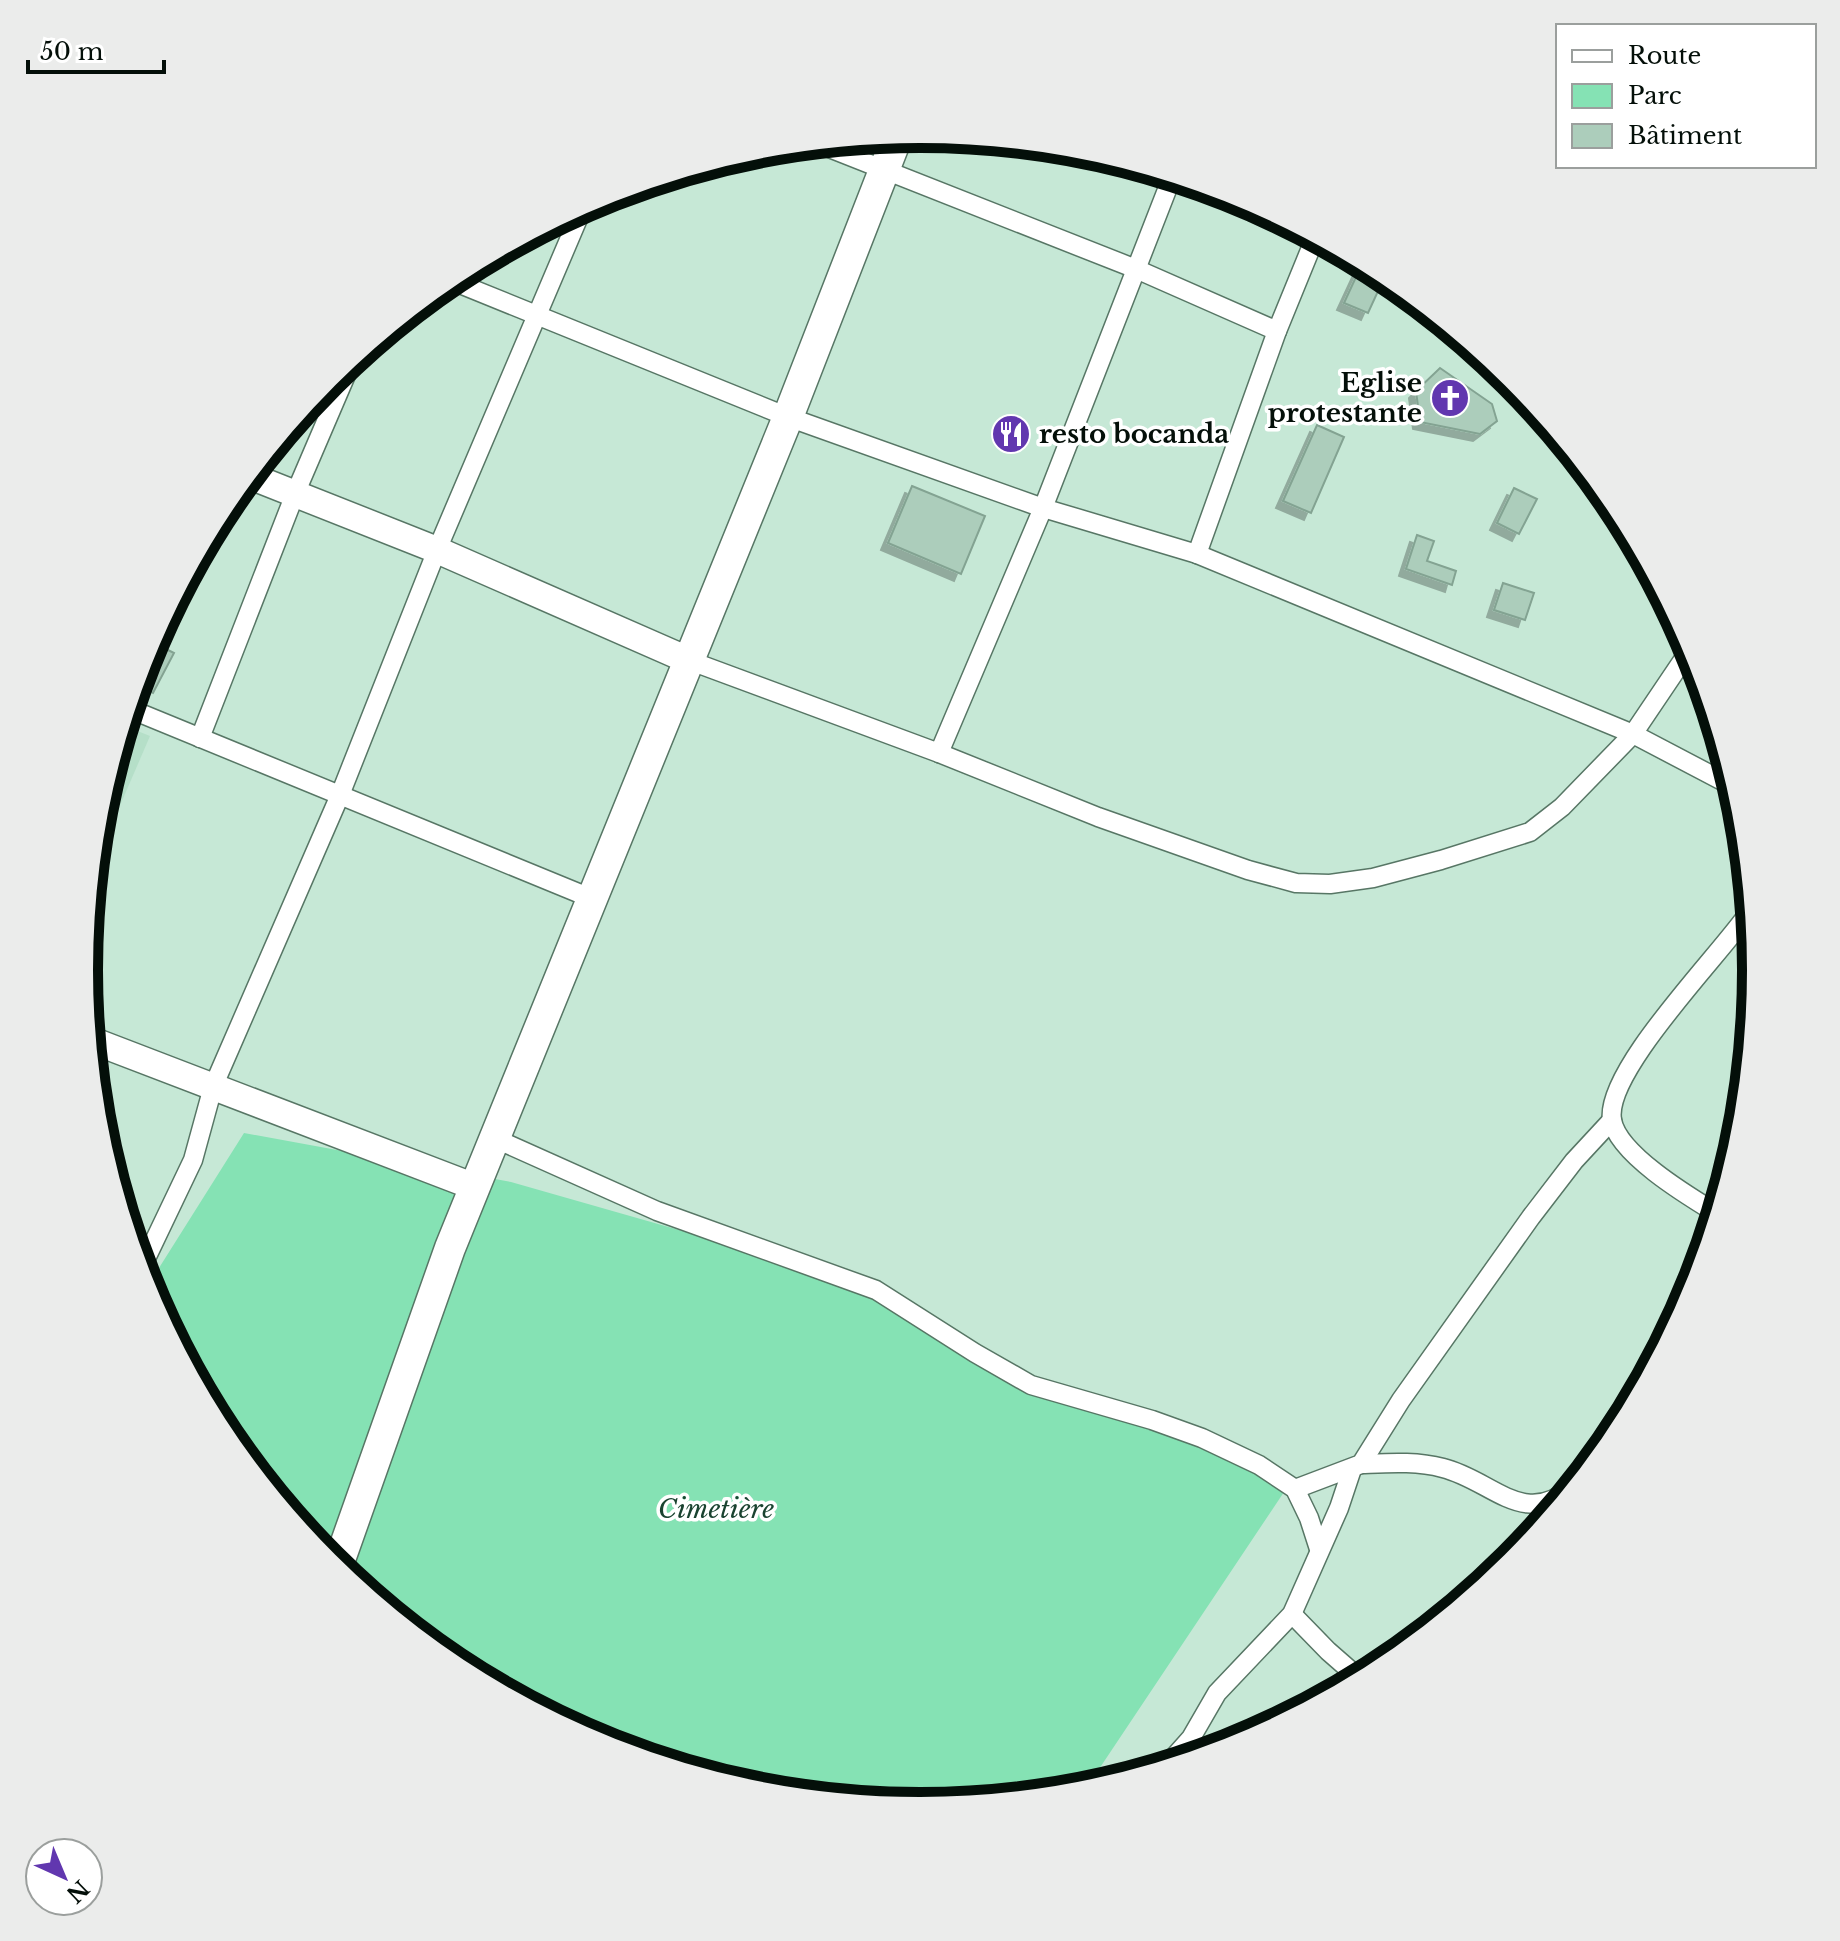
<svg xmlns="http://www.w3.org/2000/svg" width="1840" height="1941" font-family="'Libre Baskerville',serif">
<defs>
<filter id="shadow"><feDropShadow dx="-7" dy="7" stdDeviation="0" flood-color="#0004"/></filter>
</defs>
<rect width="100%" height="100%" fill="#c6e8d6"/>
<!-- built -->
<polygon fill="#b5dfc8" points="125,726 150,736 94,866 100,807"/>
<!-- green -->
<polygon fill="#85e2b4" points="244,1133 511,1182 819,1270 886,1292 1016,1383 1150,1420 1288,1486 1085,1790 920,1806 756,1790 600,1743 455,1665 329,1561 225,1435 147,1287"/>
<!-- building -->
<g fill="#accdbb" stroke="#83a392" stroke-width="2" filter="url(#shadow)">
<polygon points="1362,264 1385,276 1368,313 1344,303"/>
<polygon points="1440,368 1492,404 1497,421 1480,434 1420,422 1416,391"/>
<polygon points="1317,425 1344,437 1311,513 1283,501"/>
<polygon points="912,486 985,516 961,574 888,543"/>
<polygon points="1514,488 1537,499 1519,534 1497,523"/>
<polygon points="1417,535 1434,541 1427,561 1456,571 1452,585 1406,569"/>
<polygon points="1503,583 1534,593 1525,620 1494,610"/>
<polygon points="152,642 174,653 153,693 137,685"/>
</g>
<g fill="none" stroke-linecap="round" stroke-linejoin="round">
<defs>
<g id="street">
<polyline points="819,144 1136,269 1277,331"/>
<polyline points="450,280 788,417 1043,508 1197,554 1633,734 1734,787"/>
<polyline points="1197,554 1277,331 1315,238"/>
<polyline points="688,660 939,753 1098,817 1248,870 1296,883 1330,884 1373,878 1441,860 1530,832 1562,807 1633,734 1691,648"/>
<polyline points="130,709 593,899"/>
<polyline points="200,738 295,494 352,361"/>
<polyline points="939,753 1043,508 1172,177"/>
<polyline points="1745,918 1751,968 1756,976"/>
<polyline points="494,1138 657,1211 876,1290 975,1353 1031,1385 1152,1420 1202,1438 1259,1465 1295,1489 1309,1518 1319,1549"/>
<path d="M1716,1213C1688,1196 1618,1154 1612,1120C1604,1071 1722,953 1750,911"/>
<polyline points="141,1269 193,1160 213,1087 340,795 437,550 583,207"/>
<path d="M1361,1464C1389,1463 1416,1461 1443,1468C1492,1480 1524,1530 1573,1486"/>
<polyline points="1295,1489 1361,1464 1401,1400 1531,1217 1574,1161 1612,1120"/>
<polyline points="1292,1614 1328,1651 1360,1679"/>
<polyline points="1167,1765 1191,1738 1217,1693 1292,1614 1339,1508 1352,1469"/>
</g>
<g id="secondary">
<polyline points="250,476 437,550 688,660"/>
<polyline points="91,1040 475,1187"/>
</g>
<polyline id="primary" points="337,1568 450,1248 788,417 897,137"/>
</defs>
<!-- street casing -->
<use href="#street" stroke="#577665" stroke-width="21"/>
<!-- secondary casing -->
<use href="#secondary" stroke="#577665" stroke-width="29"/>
<!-- primary casing -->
<use href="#primary" stroke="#577665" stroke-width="33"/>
<!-- street -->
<use href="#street" stroke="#fff" stroke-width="18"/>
<!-- secondary -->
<use href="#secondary" stroke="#fff" stroke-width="26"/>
<!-- primary -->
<use href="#primary" stroke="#fff" stroke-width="30"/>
</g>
<!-- icons -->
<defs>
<symbol id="church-disc" viewBox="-11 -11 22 22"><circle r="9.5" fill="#6137af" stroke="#fff"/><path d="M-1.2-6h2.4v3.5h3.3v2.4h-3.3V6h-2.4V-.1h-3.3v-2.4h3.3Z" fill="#fff"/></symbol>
<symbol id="restaurant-disc" viewBox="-11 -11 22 22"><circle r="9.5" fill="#6137af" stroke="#fff"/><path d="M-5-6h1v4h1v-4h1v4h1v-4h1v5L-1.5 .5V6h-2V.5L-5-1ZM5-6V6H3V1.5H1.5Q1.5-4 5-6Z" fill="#fff"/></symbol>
</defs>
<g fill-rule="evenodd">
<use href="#church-disc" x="1428" y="376" width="44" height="44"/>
<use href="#restaurant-disc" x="989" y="412" width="44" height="44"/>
</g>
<g text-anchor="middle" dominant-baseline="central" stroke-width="7" stroke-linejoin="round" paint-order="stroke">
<!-- poi labels -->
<g font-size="26" font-weight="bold" fill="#040f09" stroke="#fff" text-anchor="end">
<text x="1422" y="383">Eglise<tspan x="1422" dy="30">protestante</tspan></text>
<text x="1039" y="434" text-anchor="start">resto bocanda</text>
</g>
<!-- park labels -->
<g font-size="26" font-style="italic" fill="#1a4330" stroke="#fff">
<text x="716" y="1509">Cimetière</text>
</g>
</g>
<!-- crop -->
<path d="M0 0H1840V1941H0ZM98 970a822 822 0 1 1 1644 0a822 822 0 1 1-1644 0Z" fill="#ebeceb" fill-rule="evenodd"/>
<path fill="none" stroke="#040f09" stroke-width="10" d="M98 970a822 822 0 1 1 1644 0a822 822 0 1 1-1644 0Z"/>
<!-- legend -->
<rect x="1556" y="24" width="260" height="144" fill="#ffffff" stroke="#9b9f9d" stroke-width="2"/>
<rect x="1572" y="50" width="40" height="12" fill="#ffffff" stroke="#9b9f9d" stroke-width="2"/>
<text x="1628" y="64" font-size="24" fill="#040f09">Route</text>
<rect x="1572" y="84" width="40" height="24" fill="#85e2b4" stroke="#9b9f9d" stroke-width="2"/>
<text x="1628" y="104" font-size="24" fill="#040f09">Parc</text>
<rect x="1572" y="124" width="40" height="24" fill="#accdbb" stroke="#9b9f9d" stroke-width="2"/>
<text x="1628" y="144" font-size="24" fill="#040f09">Bâtiment</text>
<!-- north arrow -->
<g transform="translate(64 1877) rotate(136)"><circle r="38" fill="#ffffff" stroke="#9b9f9d" stroke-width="2"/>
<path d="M0-6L14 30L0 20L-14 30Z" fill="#6137af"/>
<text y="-12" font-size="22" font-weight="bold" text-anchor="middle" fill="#040f09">N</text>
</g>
<!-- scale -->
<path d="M28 60v12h136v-12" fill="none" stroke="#040f09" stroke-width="4"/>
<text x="40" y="60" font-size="24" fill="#040f09" stroke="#ffffff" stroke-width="6" paint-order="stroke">50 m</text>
</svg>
